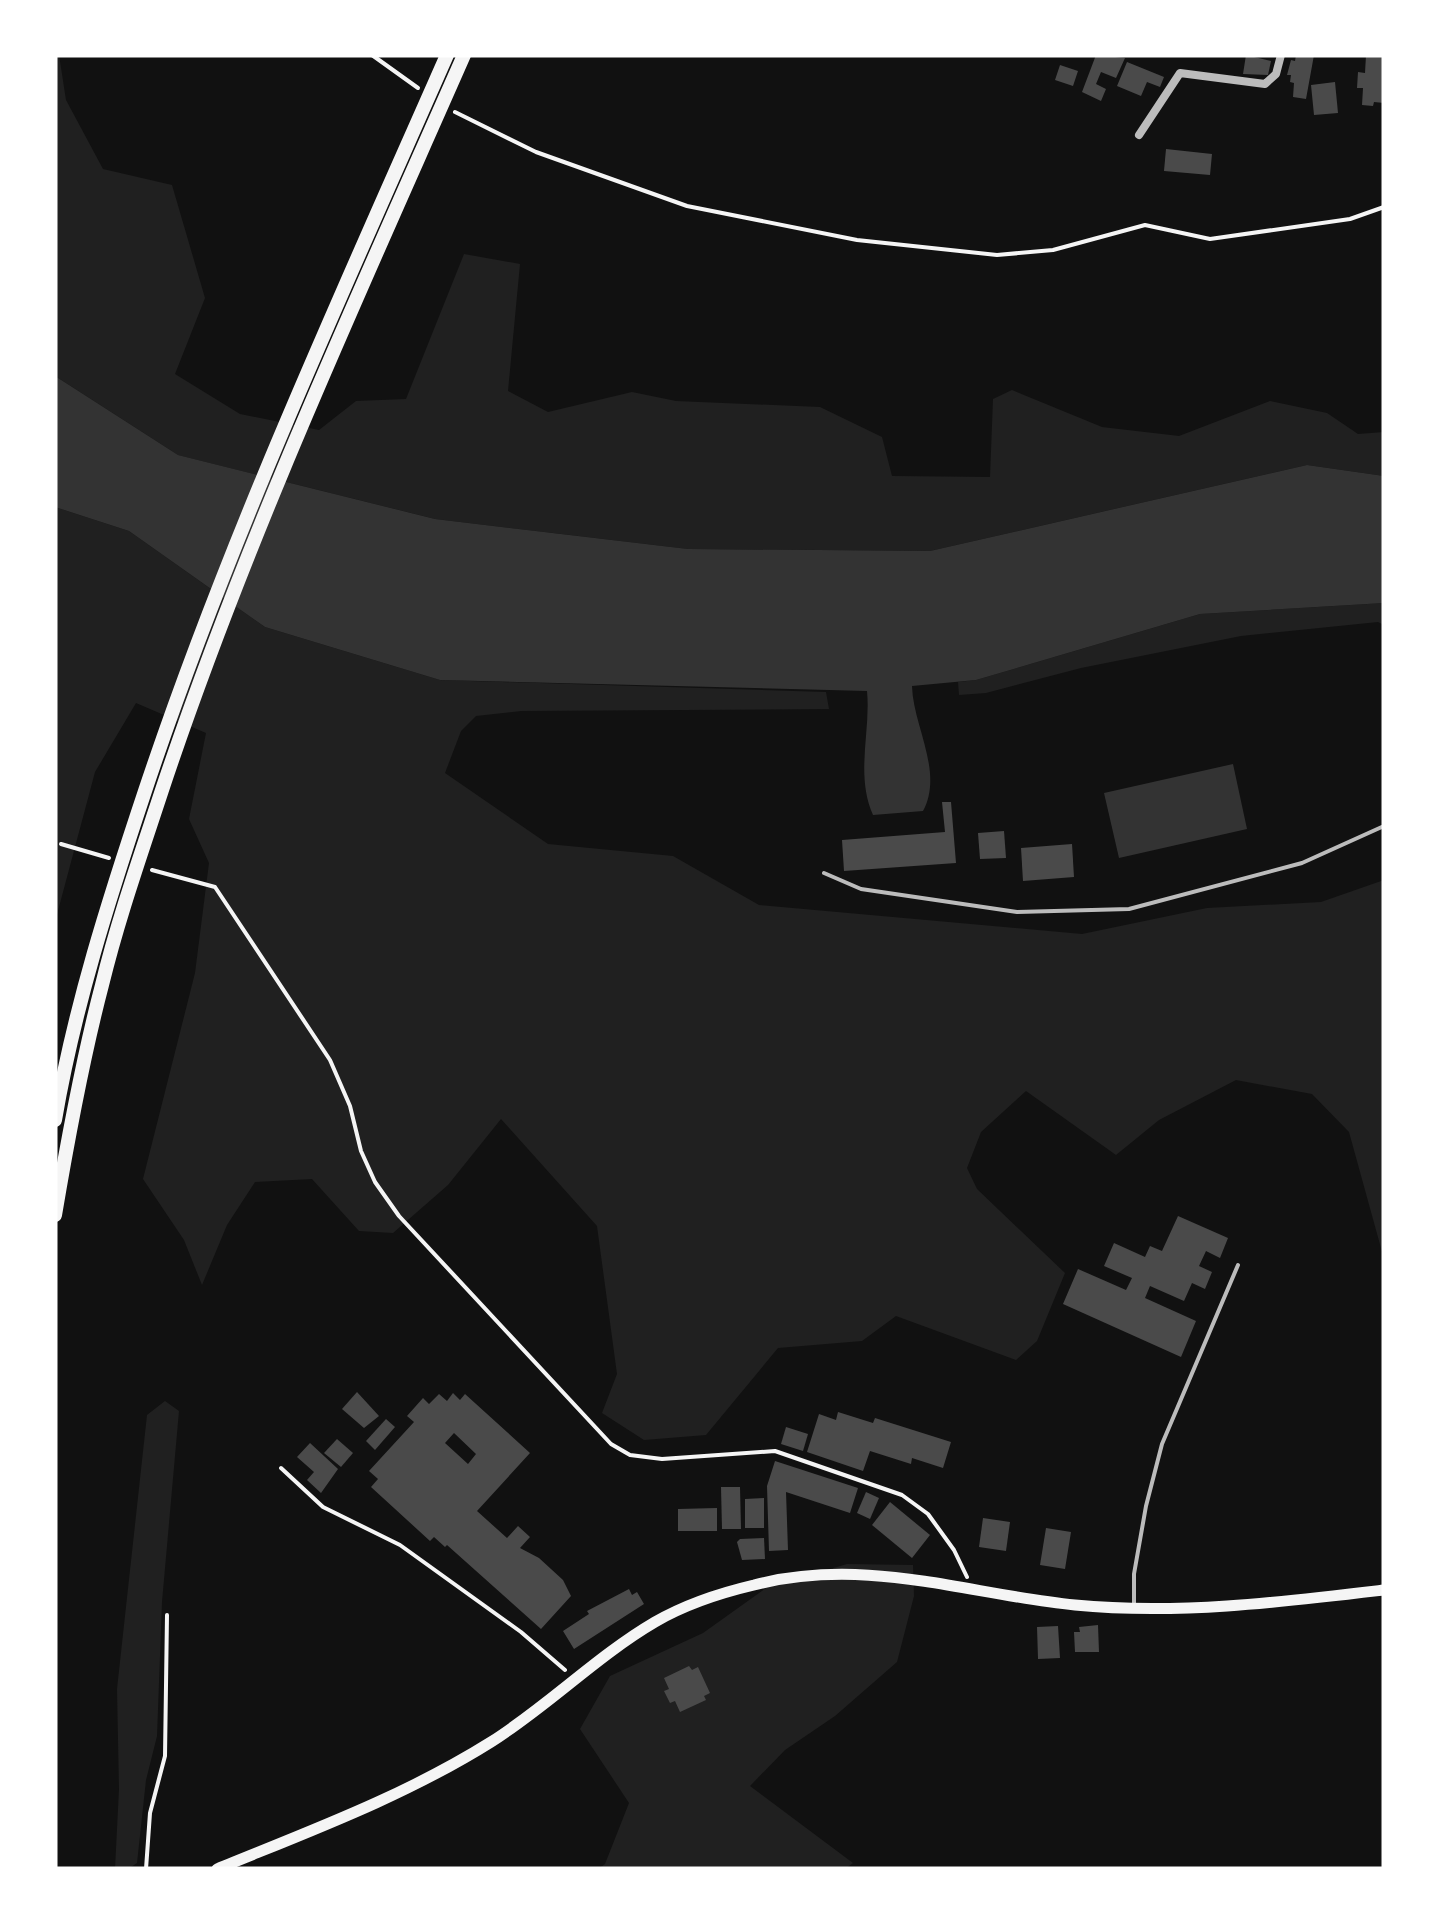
<svg xmlns="http://www.w3.org/2000/svg" width="1439" height="1924" font-family="'IBM Plex Sans',sans-serif">
<rect width="100%" height="100%" fill="#111"/>
<!-- green -->
<g fill="#202020">
<polygon points="55,55 59,55 66,100 103,169 172,185 205,298 175,374 240,414 319,430 356,401 406,399 464,254 520,264 508,391 548,412 632,392 676,401 820,407 882,437 892,476 990,477 993,399 1012,390 1102,427 1179,436 1270,401 1327,413 1358,434 1384,432 1384,476 1307,465 930,551 688,549 435,519 178,455 55,376"/>
<polygon points="55,507 129,531 265,627 440,680 826,692 829,709 521,711 476,716 461,731 445,773 548,844 673,856 759,905 1082,934 1207,908 1321,902 1384,880 1384,1259 1349,1132 1312,1094 1236,1080 1159,1120 1116,1155 1026,1091 981,1132 967,1168 977,1189 1065,1273 1037,1341 1016,1360 896,1316 862,1341 778,1348 706,1435 644,1440 602,1413 617,1374 597,1226 501,1119 448,1185 393,1233 359,1231 312,1179 255,1182 227,1225 202,1285 184,1240 143,1179 195,973 209,863 189,819 206,733 136,703 95,772 55,922"/>
<polygon points="1384,603 1384,625 1378,622 1241,636 1081,668 986,693 959,695 958,682 976,680 1200,614"/>
<path d="M165,1401L179,1411L162,1602L157,1736L146,1780L137,1863C129,1869 124,1870 115,1869L119,1789L117,1689L147,1415Z"/>
<polygon points="847,1564 913,1565 914,1596 897,1662 835,1716 785,1750 750,1786 853,1863 845,1869 598,1869 605,1864 629,1803 580,1729 610,1676 703,1633 766,1588"/>
</g>
<!-- water -->
<g fill="#333">
<path d="M55,376L178,455L435,519L688,549L930,551L1307,465L1384,476V603L1200,614L976,680L912,686C913,726 944,772 923,811L873,815C855,775 871,731 867,691L440,680L265,627L129,531L55,507Z"/>
<polygon points="1233,764 1247,829 1119,858 1104,793"/>
</g>
<!-- building -->
<g fill="#4a4a4a" fill-rule="evenodd">
<polygon points="1096,55 1125,58 1116,78 1101,72 1096,84 1106,89 1101,101 1082,92"/>
<polygon points="1246,55 1271,61 1268,75 1243,74"/>
<polygon points="1296,55 1314,55 1306,99 1293,97 1294,83 1290,82 1291,75 1287,75 1291,60 1295,61"/>
<polygon points="1366,55 1384,57 1384,103 1374,102 1373,106 1362,105 1363,88 1357,88 1358,72 1365,73"/>
<polygon points="1127,62 1164,77 1160,87 1147,82 1141,96 1117,86"/>
<polygon points="1060,65 1078,71 1073,86 1055,80"/>
<polygon points="1335,82 1338,113 1314,115 1311,85"/>
<polygon points="1166,149 1212,154 1210,175 1164,171"/>
<polygon points="942,802 951,802 956,863 844,871 842,840 945,832"/>
<polygon points="1004,831 1006,858 980,859 978,833"/>
<polygon points="1072,844 1074,877 1023,881 1021,848"/>
<polygon points="1178,1216 1228,1238 1220,1258 1206,1251 1199,1266 1212,1272 1205,1289 1192,1283 1184,1301 1150,1286 1145,1298 1196,1321 1181,1357 1063,1304 1078,1269 1126,1290 1132,1278 1104,1266 1114,1243 1145,1257 1150,1246 1162,1251"/>
<polygon points="357,1392 379,1416 364,1428 342,1409"/>
<path d="M453,1393L460,1400L465,1394L530,1453L477,1511L507,1538L518,1526L530,1537L520,1548L539,1558L563,1580L571,1596L541,1629L447,1545L445,1547L434,1537L430,1541L371,1487L378,1479L369,1471L414,1422L407,1416L423,1398L429,1404L439,1394L447,1401ZM454,1433L476,1454L468,1464L445,1443Z"/>
<polygon points="838,1412 873,1423 875,1418 951,1442 943,1468 912,1458 911,1464 870,1451 863,1471 807,1452 819,1414 836,1420"/>
<polygon points="386,1419 395,1427 375,1450 366,1441"/>
<polygon points="786,1427 808,1434 803,1451 781,1444"/>
<polygon points="337,1439 353,1453 341,1467 324,1453"/>
<polygon points="310,1443 338,1469 321,1493 307,1480 314,1472 297,1457"/>
<polygon points="775,1461 858,1488 850,1513 786,1492 788,1550 769,1551 767,1486"/>
<polygon points="721,1487 740,1487 741,1529 722,1529"/>
<polygon points="866,1492 879,1498 870,1519 857,1513"/>
<polygon points="764,1498 764,1528 745,1528 745,1499"/>
<polygon points="890,1502 930,1535 912,1558 872,1525"/>
<polygon points="717,1508 717,1531 678,1531 678,1509"/>
<polygon points="983,1518 1010,1522 1006,1551 979,1547"/>
<polygon points="1046,1528 1071,1532 1065,1569 1040,1565"/>
<polygon points="764,1538 765,1559 742,1560 737,1542 740,1539"/>
<polygon points="629,1589 632,1595 637,1592 644,1604 574,1649 563,1631 589,1614 587,1611"/>
<polygon points="1098,1625 1099,1652 1075,1652 1074,1632 1080,1632 1079,1627"/>
<polygon points="1058,1626 1060,1658 1038,1659 1037,1627"/>
<polygon points="689,1666 692,1670 698,1667 710,1693 704,1696 706,1700 680,1712 675,1701 670,1703 664,1691 669,1689 664,1678"/>
</g>
<g fill="none" stroke-linecap="round" stroke-linejoin="round">
<!-- path -->
<g stroke="#f5f5f5" stroke-width="4">
<polyline points="372,55 418,88"/>
<polyline points="455,112 536,152 687,206 857,240 997,255 1053,250 1145,225 1210,239 1350,219 1384,207"/>
<polyline points="61,844 109,858"/>
<polyline points="152,870 215,887 330,1060 350,1106 361,1151 375,1182 399,1216 611,1444 630,1455 662,1459 775,1451 902,1495 928,1514 954,1550 967,1577"/>
<polyline points="281,1468 323,1507 400,1545 521,1632 565,1670"/>
<polyline points="146,1869 150,1813 165,1756 167,1615"/>
</g>
<!-- service -->
<g stroke="#bcbcbc" stroke-width="4">
<polyline points="824,873 861,889 1017,912 1129,909 1302,863 1384,826"/>
<polyline points="1134,1606 1134,1574 1146,1506 1162,1444 1238,1265"/>
</g>
<!-- minor -->
<polyline stroke="#bcbcbc" stroke-width="8" points="1139,135 1180,73 1265,84 1276,74 1281,55"/>
<!-- secondary -->
<path stroke="#f5f5f5" stroke-width="11" d="M217,1869C310,1831 405,1796 491,1742C548,1706 597,1656 655,1622C686,1604 720,1593 754,1585C866,1556 965,1594 1075,1605C1177,1615 1283,1602 1384,1590"/>
<!-- motorway -->
<g stroke="#f5f5f5" stroke-width="14">
<path d="M55,1120C74,1008 109,899 145,791C229,539 340,298 447,55"/>
<path d="M55,1215C68,1138 82,1061 102,985C118,919 141,854 162,790C246,538 357,298 464,55"/>
</g>
</g>
<!-- border -->
<rect width="1439" height="1924" fill="none" stroke="#ffffff" stroke-width="115"/>
</svg>
